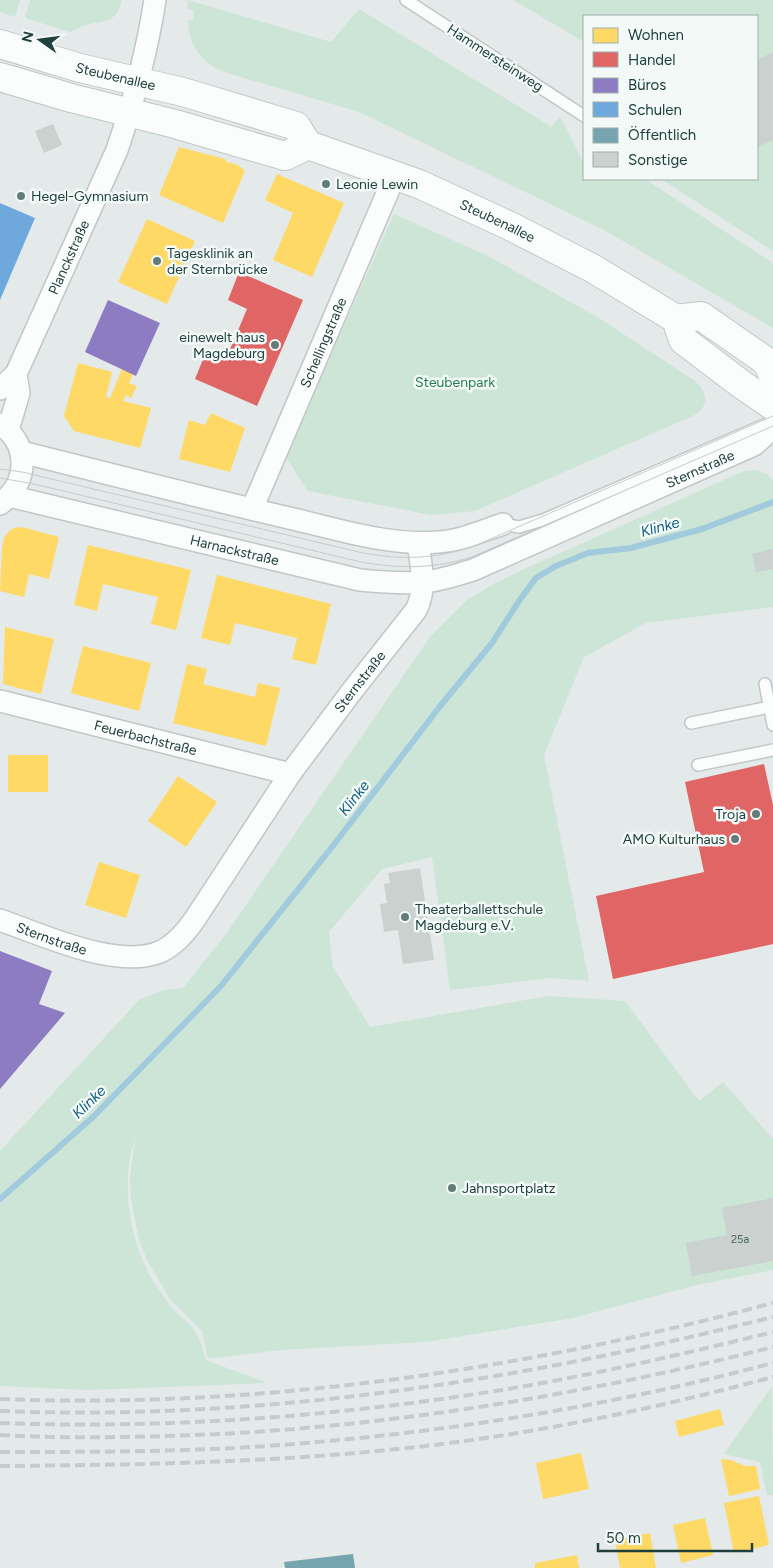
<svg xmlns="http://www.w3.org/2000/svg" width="773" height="1568" font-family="Figtree,sans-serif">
<rect width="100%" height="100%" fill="#e4eae9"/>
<!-- green -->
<g fill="#cce5d7">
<polygon points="0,0 20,0 15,17 0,12"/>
<path d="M30,0H122C114,26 106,19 85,25C80,27 75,30 70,32L25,18Z"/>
<path d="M188,0L331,42L359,9L552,127L560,116L582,160L584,161V179H645L773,263V328L604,230L359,112L221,71C200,60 188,44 188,20L193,21L194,11L187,8Z"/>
<polygon points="513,0 773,0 773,251 661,179 757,179 757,16 584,16 584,42"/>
<path d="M394,214L488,256L599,318L695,381C707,392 710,405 695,415L475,511L431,515L308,491L285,456Z"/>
<path d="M756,470L768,475L773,480V607L646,623L584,657L544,755L589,981L550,978L450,990L432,857L382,869L329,932L333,967L370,1027L549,996L625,1001L699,1101L723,1082L773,1139V1270L697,1285L573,1318L426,1342L281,1350L208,1359L202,1331L170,1299L147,1260L139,1240L131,1199L130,1177L135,1138C119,1185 130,1251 160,1291C165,1298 170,1306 176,1312C183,1319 193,1326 197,1335C201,1342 203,1352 206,1360L267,1383L89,1390L0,1386V1151L139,1000L164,990L183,988L226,934L430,637L467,600L497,582L531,566L744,471Z"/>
<polygon points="772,1386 773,1495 767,1496 760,1462 724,1454"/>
</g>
<!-- homes -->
<g fill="#ffd966">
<polygon points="179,147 225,159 227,162 238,165 245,171 223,223 159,195"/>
<polygon points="277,174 344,203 312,277 273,260 293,213 265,200"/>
<polygon points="147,219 195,241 167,304 118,282"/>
<polygon points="78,363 112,372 106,397 110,398 122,369 133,374 129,383 137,386 131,398 126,395 123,401 151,408 140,448 74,431 64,416"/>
<polygon points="211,413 245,428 230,472 179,459 189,420 205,425"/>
<polygon points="22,527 59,537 49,579 29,574 24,597 0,591 2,548 4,538 9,531 14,528"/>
<polygon points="88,545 191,570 176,630 151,624 158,597 103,584 97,611 74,605"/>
<polygon points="217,575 331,604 316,665 292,659 297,638 235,623 230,645 201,638"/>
<polygon points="5,627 54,639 41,694 3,684"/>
<polygon points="83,646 151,663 139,711 71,693"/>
<polygon points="187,664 207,669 203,684 255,697 258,683 280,688 266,746 173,723"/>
<rect x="8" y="755" width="40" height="37"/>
<polygon points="178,776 217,802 186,847 148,821"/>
<polygon points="99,862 140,875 126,918 85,905"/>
<polygon points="720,1409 724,1425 679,1437 675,1421"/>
<polygon points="581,1453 589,1489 543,1499 536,1463"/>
<polygon points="721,1459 731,1460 745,1466 756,1466 760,1489 729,1496"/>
<polygon points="759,1496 769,1545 734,1553 724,1503"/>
<polygon points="705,1518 713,1555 681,1563 673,1525"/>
<polygon points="650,1533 656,1568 620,1568 615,1540"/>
<polygon points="577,1555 579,1568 535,1568 535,1563"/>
</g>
<!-- shops -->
<g fill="#e06666">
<polygon points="239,272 303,300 257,406 195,379 206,352 225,361 247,309 228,300"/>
<polygon points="764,764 773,805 773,944 613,979 596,896 704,872 685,782"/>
</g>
<!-- offices -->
<g fill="#8e7cc3">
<polygon points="108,300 160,323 136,376 85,352"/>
<polygon points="0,951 52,971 39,1004 65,1013 0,1089"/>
</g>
<!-- schools -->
<polygon fill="#6fa8dc" points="0,203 35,218 0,300"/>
<!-- public -->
<polygon fill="#76a5af" points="353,1554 355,1568 285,1568 284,1562"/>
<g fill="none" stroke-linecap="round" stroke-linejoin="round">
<!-- stream -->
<polyline stroke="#a1cbdd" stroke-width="6" points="0,1199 93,1117 221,986 332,847 441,705 492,643 519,601 536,578 556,566 588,553 631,548 702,529 773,502"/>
</g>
<!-- building -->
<g fill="#cad1cf">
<polygon points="773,52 773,140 757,147 757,60"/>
<polygon points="53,124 62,145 44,153 35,131"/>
<polygon points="773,549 773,569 756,572 752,554"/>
<polygon points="420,868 434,960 403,964 398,930 384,932 380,904 387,903 384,884 390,883 388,873"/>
<polygon points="773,1198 773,1261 692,1276 686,1243 727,1235 722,1208"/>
</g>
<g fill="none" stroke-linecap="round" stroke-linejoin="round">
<defs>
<g id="lane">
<polyline points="406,0 584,116"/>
<polyline points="503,524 519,527 543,520 771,422"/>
<polyline points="765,684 773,725"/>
<polyline points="691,723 769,707"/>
<polyline points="698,765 773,750"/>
</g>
<g id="street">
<path id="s1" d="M0,389L16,374L117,150C134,100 147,52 155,0"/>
<path d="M0,424C30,444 29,483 0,504"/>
<polyline points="8,430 19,393 16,374"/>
<path d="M21,452C110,474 199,497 289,518C337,529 388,546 438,542C460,541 482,531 503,524"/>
<path id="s2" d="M9,496L360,580C381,582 402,584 423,582C440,581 456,575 473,570L754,445L773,428"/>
<path id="s3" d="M252,509L395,175"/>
<path id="s4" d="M0,701L290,774"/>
<path id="s5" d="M0,920C43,935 119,971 162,951C176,944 186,932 195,919L290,774L352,691L416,610C427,589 421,565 418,543"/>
</g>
<g id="secondary">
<path id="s6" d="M0,44L80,68L183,92L296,126L308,145L419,184L510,226L592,268L676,319L683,340L741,384L773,406"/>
<polyline points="0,77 71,98 175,124 285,156 308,145"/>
<polyline points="676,319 701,316 763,359 768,364 773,376"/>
</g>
</defs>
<!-- lane casing -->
<use href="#lane" stroke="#c1c7c6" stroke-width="14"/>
<!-- street casing -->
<use href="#street" stroke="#c1c7c6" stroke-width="24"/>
<!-- secondary casing -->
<use href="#secondary" stroke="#bfc8c6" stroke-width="30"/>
<!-- lane -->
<use href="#lane" stroke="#fbfcfc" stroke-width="11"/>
<!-- street -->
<use href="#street" stroke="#fbfcfc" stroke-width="21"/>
<!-- secondary -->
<use href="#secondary" stroke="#fbfcfc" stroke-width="28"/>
<!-- tram -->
<g stroke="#c7cbcb" stroke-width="1">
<path d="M0,469L22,472L363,553C403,560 433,559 472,547L773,416"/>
<path d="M0,478L34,484L361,562C400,569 437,569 474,556L773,426"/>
</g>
<!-- rail -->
<g stroke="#c7cbcb" stroke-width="4" stroke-dasharray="10 5" stroke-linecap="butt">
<path d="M0,1399C261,1409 522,1370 773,1303"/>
<path d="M0,1411C262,1421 519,1381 773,1317"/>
<path d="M0,1423C163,1429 328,1417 489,1392C585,1377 679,1355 773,1332"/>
<path d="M0,1435C73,1439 147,1437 220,1434C407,1424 591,1393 773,1347"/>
<path d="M0,1452C89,1452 178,1452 267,1446C438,1434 607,1407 773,1363"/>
<path d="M0,1466C148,1465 296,1462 442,1444C554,1430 664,1406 773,1377"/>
</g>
</g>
<!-- markers -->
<g fill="#647c79" stroke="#f2f9f7" stroke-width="2">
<circle cx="326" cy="184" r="5"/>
<circle cx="21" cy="196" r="5"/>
<circle cx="157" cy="261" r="5"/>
<circle cx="275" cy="345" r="5"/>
<circle cx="756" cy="814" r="5"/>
<circle cx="735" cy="839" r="5"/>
<circle cx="405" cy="917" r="5"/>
<circle cx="452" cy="1188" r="5"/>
</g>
<g text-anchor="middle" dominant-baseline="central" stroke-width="5" stroke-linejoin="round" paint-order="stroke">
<!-- number labels -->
<g font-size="11" fill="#4b6562">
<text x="740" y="1239">25a</text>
</g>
<!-- street labels -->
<g font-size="14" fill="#1f403c" stroke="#f2f9f7">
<text transform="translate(495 58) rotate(33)">Hammersteinweg</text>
<text stroke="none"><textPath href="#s6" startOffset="120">Steubenallee</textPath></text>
<text stroke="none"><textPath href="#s6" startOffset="534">Steubenallee</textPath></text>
<text stroke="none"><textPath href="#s1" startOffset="150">Planckstraße</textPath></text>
<text stroke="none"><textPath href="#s3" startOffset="181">Schellingstraße</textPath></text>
<text stroke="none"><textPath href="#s2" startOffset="724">Sternstraße</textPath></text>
<text stroke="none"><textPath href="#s2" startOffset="232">Harnackstraße</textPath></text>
<text stroke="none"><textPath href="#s5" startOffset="504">Sternstraße</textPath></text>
<text stroke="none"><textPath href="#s4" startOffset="150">Feuerbachstraße</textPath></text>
<text stroke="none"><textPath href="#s5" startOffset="55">Sternstraße</textPath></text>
</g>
<!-- poi labels -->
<g font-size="14" fill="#1f403c" stroke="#f2f9f7" text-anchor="start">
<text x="336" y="184">Leonie Lewin</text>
<text x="31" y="196">Hegel-Gymnasium</text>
<text x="167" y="253">Tagesklinik an<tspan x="167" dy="16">der Sternbrücke</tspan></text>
<text x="265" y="337" text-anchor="end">einewelt haus<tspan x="265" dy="16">Magdeburg</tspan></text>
<text x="746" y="814" text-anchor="end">Troja</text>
<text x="725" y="839" text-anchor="end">AMO Kulturhaus</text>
<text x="415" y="909">Theaterballettschule<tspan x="415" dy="16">Magdeburg e.V.</tspan></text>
<text x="462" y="1188">Jahnsportplatz</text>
</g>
<!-- park labels -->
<g font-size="14" fill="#257b54" stroke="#f2f9f7">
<text x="455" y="382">Steubenpark</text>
</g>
<!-- water labels -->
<g font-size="15" font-style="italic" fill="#135f82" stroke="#f2f9f7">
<text transform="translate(660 527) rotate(-15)">Klinke</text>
<text transform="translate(354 798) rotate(-52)">Klinke</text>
<text transform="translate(89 1102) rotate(-44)">Klinke</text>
</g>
</g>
<!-- legend -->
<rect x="583" y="15" width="175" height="165" fill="#f2f9f7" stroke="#9eafac"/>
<rect x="593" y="28" width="25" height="15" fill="#ffd966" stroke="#9eafac"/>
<text x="628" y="40" font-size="15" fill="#1f403c">Wohnen</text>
<rect x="593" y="52" width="25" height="15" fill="#e06666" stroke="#9eafac"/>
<text x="628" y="65" font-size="15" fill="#1f403c">Handel</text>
<rect x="593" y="78" width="25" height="15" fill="#8e7cc3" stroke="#9eafac"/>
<text x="628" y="90" font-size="15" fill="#1f403c">Büros</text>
<rect x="593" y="102" width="25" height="15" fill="#6fa8dc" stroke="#9eafac"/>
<text x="628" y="115" font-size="15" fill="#1f403c">Schulen</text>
<rect x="593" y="128" width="25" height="15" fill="#76a5af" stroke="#9eafac"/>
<text x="628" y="140" font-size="15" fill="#1f403c">Öffentlich</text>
<rect x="593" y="152" width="25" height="15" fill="#cad1cf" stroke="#9eafac"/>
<text x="628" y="165" font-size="15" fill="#1f403c">Sonstige</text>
<!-- north arrow -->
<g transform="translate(40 40) rotate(284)" stroke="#f2f9f7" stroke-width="4" paint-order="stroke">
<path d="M0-4L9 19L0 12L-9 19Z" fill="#1f403c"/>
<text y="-8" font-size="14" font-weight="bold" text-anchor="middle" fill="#1f403c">N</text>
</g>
<!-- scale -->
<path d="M598 1543v8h154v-8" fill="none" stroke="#1f403c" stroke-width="2.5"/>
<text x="606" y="1543" font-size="15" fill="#1f403c" stroke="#f2f9f7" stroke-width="4" paint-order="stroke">50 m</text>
</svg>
